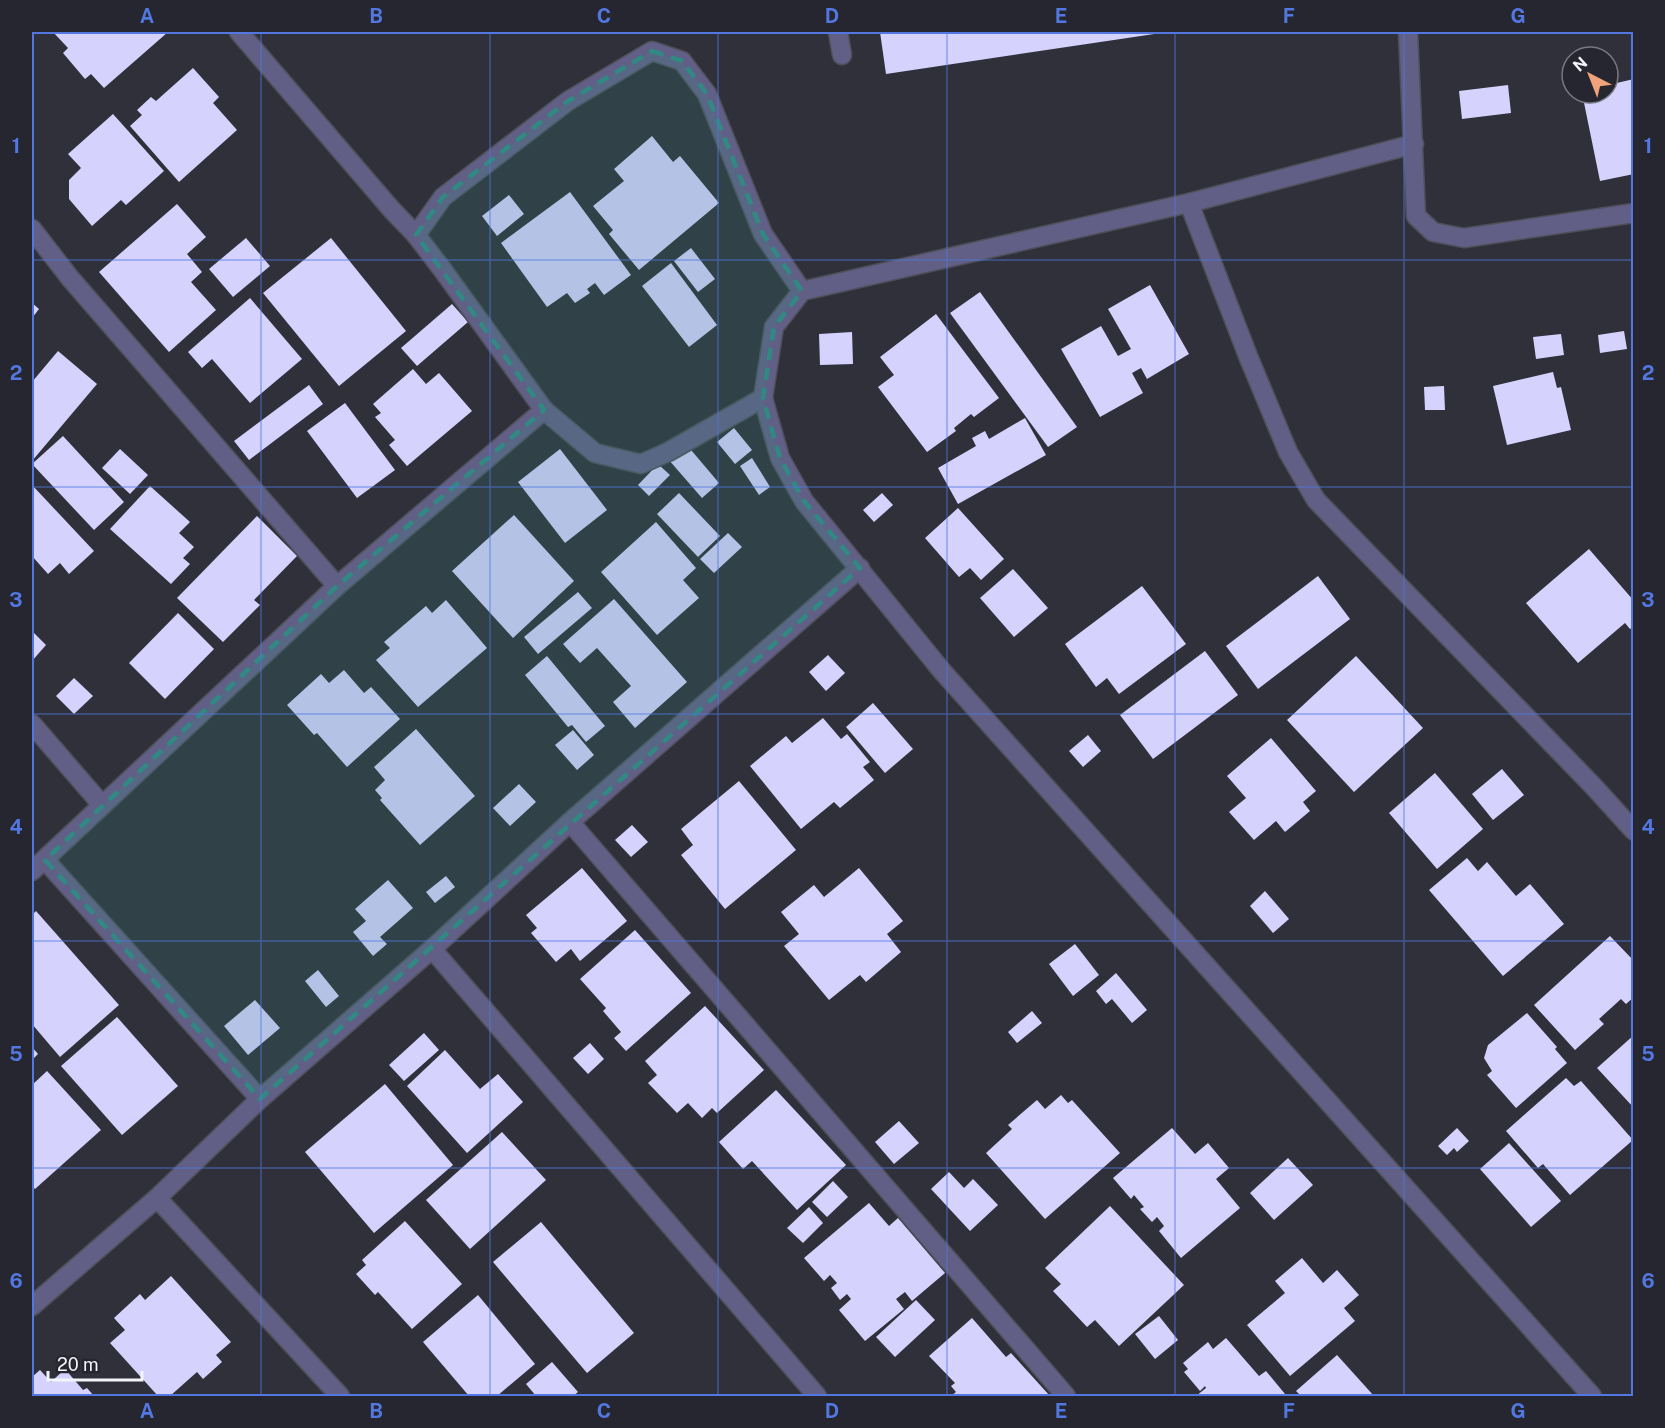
<svg xmlns="http://www.w3.org/2000/svg" width="1665" height="1428" font-family="'Public Sans',sans-serif">
<rect width="100%" height="100%" fill="#30303a"/>
<!-- building -->
<g fill="#d5d3fe">
<polygon points="53,32 168,32 104,88 91,74 85,79 63,53 68,48"/>
<polygon points="880,32 1161,32 1161,33 886,74"/>
<polygon points="193,68 219,97 213,103 237,130 179,182 130,126 142,115 137,110 151,97 156,101"/>
<polygon points="1634,79 1634,174 1600,181 1582,93 1608,93 1608,85"/>
<polygon points="1508,85 1511,113 1462,119 1459,91"/>
<polygon points="113,114 164,171 126,205 121,200 92,226 69,199 69,180 81,168 68,154"/>
<polygon points="652,136 673,162 680,156 719,203 639,270 609,234 613,230 593,206 624,181 614,169"/>
<polygon points="570,192 631,275 604,295 595,283 587,289 590,293 575,303 567,293 547,307 501,243"/>
<polygon points="509,195 524,214 497,236 482,216"/>
<polygon points="177,204 206,237 187,254 202,272 191,282 216,310 169,352 99,272"/>
<polygon points="246,238 270,266 233,297 209,269"/>
<polygon points="331,238 406,331 339,386 263,293"/>
<polygon points="691,248 715,279 698,292 674,261"/>
<polygon points="671,263 717,325 689,347 642,286"/>
<polygon points="1150,285 1189,354 1147,379 1141,368 1132,373 1143,393 1100,417 1061,349 1101,326 1118,356 1131,349 1108,309"/>
<polygon points="980,292 1077,427 1048,447 950,313"/>
<polygon points="250,298 302,359 250,403 212,359 202,368 188,352"/>
<polygon points="32,303 39,309 32,318"/>
<polygon points="452,304 468,322 417,366 401,348"/>
<polygon points="936,314 999,398 974,417 971,414 954,428 956,431 927,452 878,387 894,375 880,357"/>
<polygon points="1624,331 1627,349 1600,353 1598,335"/>
<polygon points="852,332 853,364 820,365 819,334"/>
<polygon points="1561,334 1564,355 1536,359 1533,337"/>
<polygon points="58,351 97,384 32,461 32,382"/>
<polygon points="413,369 426,384 439,373 472,411 407,466 389,445 395,440 375,417 381,413 373,404"/>
<polygon points="1553,372 1557,388 1561,387 1571,430 1507,445 1493,386"/>
<polygon points="309,385 323,404 249,460 234,441"/>
<polygon points="1444,386 1445,410 1425,410 1424,387"/>
<polygon points="345,403 395,470 357,498 307,431"/>
<polygon points="1025,418 1046,455 958,504 938,468 976,446 972,438 985,431 989,439"/>
<polygon points="734,428 752,450 735,464 717,442"/>
<polygon points="63,436 124,502 94,530 32,464"/>
<polygon points="686,444 719,483 702,498 668,459"/>
<polygon points="120,449 148,475 130,494 102,468"/>
<polygon points="560,449 607,510 565,543 518,482"/>
<polygon points="752,458 770,487 759,495 740,466"/>
<polygon points="658,464 670,475 649,496 638,485"/>
<polygon points="32,485 94,551 69,574 60,563 48,574 32,556"/>
<polygon points="150,486 190,522 179,533 194,547 183,558 190,564 171,584 110,529"/>
<polygon points="679,493 720,536 698,557 657,514"/>
<polygon points="882,493 893,505 874,522 863,510"/>
<polygon points="958,508 1004,559 981,580 970,568 959,577 925,538"/>
<polygon points="514,515 574,581 513,638 452,571"/>
<polygon points="257,516 297,556 254,600 260,605 223,642 177,598"/>
<polygon points="656,522 696,568 683,580 699,598 657,635 601,572"/>
<polygon points="728,533 742,547 714,573 700,559"/>
<polygon points="1589,549 1634,601 1634,626 1630,629 1625,623 1578,663 1526,603"/>
<polygon points="1013,569 1048,608 1014,637 980,598"/>
<polygon points="1318,576 1350,619 1258,689 1226,646"/>
<polygon points="1142,586 1186,644 1119,694 1107,678 1096,687 1065,644"/>
<polygon points="578,592 592,608 538,654 524,637"/>
<polygon points="614,599 687,682 635,728 613,702 631,686 597,648 580,663 563,644"/>
<polygon points="446,600 487,648 418,707 376,660 390,648 384,642 426,606 432,613"/>
<polygon points="178,613 214,649 165,699 129,663"/>
<polygon points="34,633 46,645 32,661 32,635"/>
<polygon points="1205,651 1238,695 1153,759 1120,715"/>
<polygon points="828,655 845,673 826,691 809,672"/>
<polygon points="547,656 605,726 586,742 572,725 568,727 525,675"/>
<polygon points="1356,656 1423,728 1354,792 1287,720"/>
<polygon points="344,670 364,693 371,687 400,719 347,767 317,733 314,735 287,705 321,674 329,683"/>
<polygon points="74,678 93,696 74,714 56,696"/>
<polygon points="873,703 913,749 885,773 846,727"/>
<polygon points="823,718 841,739 847,734 870,762 863,767 874,780 840,808 834,802 801,829 750,766 786,736 792,743"/>
<polygon points="416,729 475,796 420,845 380,800 382,798 375,790 385,780 374,767"/>
<polygon points="573,730 594,755 577,770 555,745"/>
<polygon points="1088,735 1101,751 1083,767 1069,751"/>
<polygon points="1271,738 1316,791 1303,802 1310,811 1285,832 1276,821 1254,840 1229,812 1246,798 1227,776"/>
<polygon points="1502,769 1524,795 1493,820 1472,794"/>
<polygon points="1435,773 1483,829 1437,869 1389,813"/>
<polygon points="739,781 796,850 725,909 681,855 693,845 681,829"/>
<polygon points="519,784 536,802 510,826 493,808"/>
<polygon points="632,825 648,842 631,857 615,840"/>
<polygon points="1467,858 1478,871 1487,862 1516,896 1530,884 1564,924 1503,976 1429,890"/>
<polygon points="582,868 627,921 580,961 571,949 556,962 531,933 537,928 526,915"/>
<polygon points="859,868 903,921 887,934 901,952 866,982 860,975 829,1000 784,946 799,934 781,912 814,885 824,897"/>
<polygon points="446,876 455,887 435,903 426,892"/>
<polygon points="388,880 413,908 380,937 387,944 373,956 353,932 366,921 355,909"/>
<polygon points="1265,891 1289,919 1273,933 1250,906"/>
<polygon points="36,911 119,1005 60,1057 32,1024 32,915"/>
<polygon points="635,930 691,993 626,1051 614,1038 621,1032 603,1011 606,1008 580,979"/>
<polygon points="1610,936 1634,961 1634,997 1626,1004 1621,999 1599,1019 1604,1024 1575,1050 1534,1005"/>
<polygon points="1075,944 1099,975 1073,996 1049,964"/>
<polygon points="318,970 339,996 326,1007 305,981"/>
<polygon points="1116,973 1147,1010 1132,1023 1112,999 1106,1004 1096,991"/>
<polygon points="255,1000 280,1028 248,1055 224,1026"/>
<polygon points="705,1006 764,1070 717,1113 712,1108 702,1118 688,1103 677,1113 648,1083 657,1075 645,1061"/>
<polygon points="1032,1011 1042,1023 1017,1043 1008,1032"/>
<polygon points="1527,1013 1557,1047 1555,1049 1567,1063 1516,1108 1487,1075 1492,1071 1484,1058 1488,1045"/>
<polygon points="117,1017 178,1086 122,1135 61,1066"/>
<polygon points="424,1033 439,1050 404,1081 389,1065"/>
<polygon points="1634,1035 1634,1108 1597,1068"/>
<polygon points="590,1043 604,1059 588,1074 573,1058"/>
<polygon points="32,1047 38,1054 32,1060"/>
<polygon points="445,1050 480,1089 498,1074 523,1102 467,1153 407,1086"/>
<polygon points="47,1071 101,1130 35,1189 32,1186 32,1085"/>
<polygon points="1566,1078 1574,1086 1581,1081 1633,1140 1570,1195 1543,1164 1538,1168 1506,1131"/>
<polygon points="385,1084 453,1165 374,1233 305,1152"/>
<polygon points="776,1090 846,1165 797,1210 752,1161 743,1169 719,1142"/>
<polygon points="1061,1095 1068,1103 1072,1100 1120,1153 1045,1219 986,1153 1012,1129 1008,1125 1037,1100 1045,1109"/>
<polygon points="899,1121 919,1143 894,1164 875,1142"/>
<polygon points="1172,1128 1195,1154 1208,1143 1229,1168 1216,1179 1240,1208 1181,1258 1159,1231 1164,1226 1157,1217 1152,1222 1140,1209 1144,1207 1134,1195 1131,1199 1113,1178"/>
<polygon points="1457,1128 1469,1141 1457,1152 1454,1148 1447,1155 1438,1146"/>
<polygon points="502,1132 546,1180 470,1249 426,1200"/>
<polygon points="1509,1143 1561,1201 1531,1227 1480,1169"/>
<polygon points="1288,1158 1313,1185 1274,1220 1250,1193"/>
<polygon points="949,1172 964,1188 973,1179 998,1205 970,1231 931,1189"/>
<polygon points="833,1181 848,1197 827,1217 812,1202"/>
<polygon points="869,1203 889,1226 898,1218 945,1273 912,1301 905,1292 896,1299 904,1309 865,1341 839,1310 851,1299 847,1294 840,1300 831,1288 837,1283 830,1275 824,1281 804,1258"/>
<polygon points="1110,1206 1184,1285 1119,1346 1095,1320 1087,1327 1053,1291 1061,1284 1045,1268"/>
<polygon points="809,1207 823,1223 803,1243 787,1228"/>
<polygon points="405,1221 462,1284 412,1329 378,1292 375,1295 356,1274 366,1265 362,1260"/>
<polygon points="541,1222 634,1333 587,1373 493,1262"/>
<polygon points="1302,1258 1323,1283 1337,1270 1359,1295 1344,1308 1355,1321 1290,1376 1247,1325 1285,1293 1275,1281"/>
<polygon points="171,1276 231,1342 216,1355 222,1362 203,1379 197,1372 170,1396 158,1396 110,1343 125,1330 114,1318 140,1294 145,1300"/>
<polygon points="478,1295 535,1364 497,1396 469,1396 423,1342"/>
<polygon points="916,1300 935,1320 895,1357 876,1337"/>
<polygon points="1159,1316 1178,1340 1155,1359 1135,1334"/>
<polygon points="972,1318 1006,1357 1011,1353 1050,1396 951,1396 956,1392 951,1386 955,1383 929,1356"/>
<polygon points="1226,1338 1259,1376 1266,1371 1285,1394 1282,1396 1196,1396 1206,1388 1205,1386 1200,1391 1184,1372 1188,1369 1183,1363 1208,1342 1213,1349"/>
<polygon points="1337,1355 1374,1396 1301,1396 1296,1391"/>
<polygon points="552,1362 578,1392 573,1396 536,1396 526,1384"/>
<polygon points="65,1369 83,1390 87,1388 94,1396 32,1396 32,1377 40,1370 51,1382"/>
</g>
<g fill="none" stroke-linecap="round" stroke-linejoin="round">
<defs>
<g id="minor">
<polyline points="239,32 392,210 416,235"/>
<polyline points="838,32 842,55"/>
<polyline points="1408,32 1416,216 1433,232 1464,238 1634,213"/>
<polyline points="1414,144 1189,203 802,291 774,327 763,398 780,458 804,501 942,671 1592,1396"/>
<polyline points="1189,203 1248,356 1288,452 1316,500 1595,788 1634,831"/>
<polyline points="32,229 70,278 337,586"/>
<polyline points="544,410 442,269 416,235 443,197 568,101 652,51 682,61 707,94 763,234 802,291"/>
<polyline points="32,724 102,805"/>
<polyline points="570,822 1066,1396"/>
<polyline points="45,860 260,1099"/>
<polyline points="32,871 337,586 544,410 595,453 641,464 668,452 763,398"/>
<polyline points="432,949 817,1396"/>
<polyline points="157,1198 340,1396"/>
<polyline points="32,1306 157,1198 260,1099 432,949 570,822 860,568"/>
</g>
</defs>
<!-- minor casing -->
<use href="#minor" stroke="#4f4f59" stroke-width="21"/>
<!-- minor -->
<use href="#minor" stroke="#615f85" stroke-width="18"/>
</g>
<!-- marked area -->
<path fill="#318983" fill-opacity="0.2" stroke="#318983" stroke-width="4.5" stroke-dasharray="12 8" stroke-linejoin="round" d="M652,51L682,61L707,94L763,234L802,291L774,327L763,398L780,458L804,501L860,568L260,1099L45,860L337,586L544,410L416,235L443,197L568,101Z"/>
<!-- grid -->
<path fill="none" stroke="#5277e0" stroke-width="1.5" stroke-opacity="0.55" d="M261,32V1396M490,32V1396M718,32V1396M947,32V1396M1175,32V1396M1404,32V1396M32,260H1634M32,487H1634M32,714H1634M32,941H1634M32,1168H1634"/>
<!-- border -->
<rect width="1665" height="1428" fill="none" stroke="#262630" stroke-width="66"/>
<!-- north arrow -->
<g transform="translate(1590 75) rotate(318)"><circle r="28" fill="#262630" stroke="#787881" stroke-width="1.5"/>
<path d="M0-4.5L10 22L0 15L-10 22Z" fill="#f0a27a"/>
<text y="-9" font-size="16" font-weight="bold" text-anchor="middle" fill="#f3f3fa">N</text>
</g>
<!-- scale -->
<path d="M48 1371v9h94v-9" fill="none" stroke="#f3f3fa" stroke-width="3"/>
<text x="57" y="1371" font-size="18" fill="#f3f3fa" stroke="#262630" stroke-width="4.5" paint-order="stroke">20 m</text>
<rect x="33" y="33" width="1599" height="1362" fill="none" stroke="#5277e0" stroke-width="2"/>
<g font-size="20" text-anchor="middle" font-weight="bold" fill="#5277e0">
<text x="147" y="23">A</text>
<text x="376" y="23">B</text>
<text x="604" y="23">C</text>
<text x="832" y="23">D</text>
<text x="1061" y="23">E</text>
<text x="1289" y="23">F</text>
<text x="1518" y="23">G</text>
<text x="16" y="153">1</text>
<text x="1648" y="153">1</text>
<text x="16" y="380">2</text>
<text x="1648" y="380">2</text>
<text x="16" y="607">3</text>
<text x="1648" y="607">3</text>
<text x="16" y="834">4</text>
<text x="1648" y="834">4</text>
<text x="16" y="1061">5</text>
<text x="1648" y="1061">5</text>
<text x="16" y="1288">6</text>
<text x="1648" y="1288">6</text>
<text x="147" y="1418">A</text>
<text x="376" y="1418">B</text>
<text x="604" y="1418">C</text>
<text x="832" y="1418">D</text>
<text x="1061" y="1418">E</text>
<text x="1289" y="1418">F</text>
<text x="1518" y="1418">G</text>
</g>
</svg>
